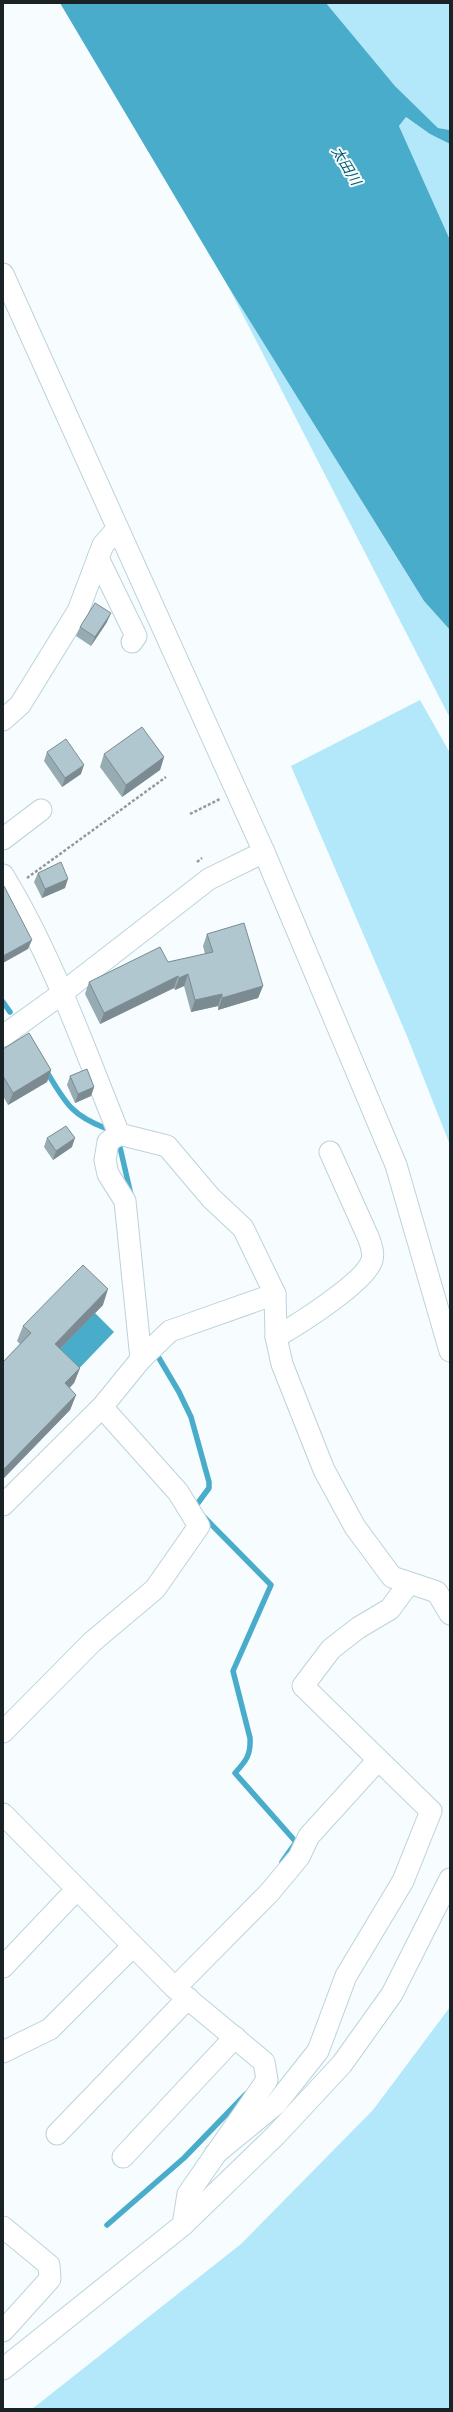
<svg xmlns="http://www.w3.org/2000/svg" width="453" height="2412" font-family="Spectral,'Noto Sans JP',serif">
<rect width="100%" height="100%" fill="#f7fcfe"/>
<!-- green -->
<g fill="#b3e8fb">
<polygon points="326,3 450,3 450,130 438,128 395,86"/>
<polygon points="406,117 430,134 450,144 450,240 399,126"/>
<polygon points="228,286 424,601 450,630 450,718"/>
<polygon points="420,700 450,753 450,1145 407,1036 291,766"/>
<polygon points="450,2007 450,2409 32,2409 241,2244 373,2110"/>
</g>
<!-- water -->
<g fill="#49acca">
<polygon points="60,3 326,3 395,86 438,128 450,130 450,144 430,134 406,117 399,126 450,240 450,630 424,601 228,286"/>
<polygon points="95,1313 114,1332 69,1379 40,1351"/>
</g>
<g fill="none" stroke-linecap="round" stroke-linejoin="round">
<!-- stream -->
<g stroke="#49acca" stroke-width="5.5">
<polyline points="3,1002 10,1012"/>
<path d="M45,1069C65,1101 69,1114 105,1128"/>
<polyline points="119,1143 131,1195"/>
<polyline points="156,1353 179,1392 191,1417 209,1482 209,1488 195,1507 196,1509"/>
<path d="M204,1517L271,1585L233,1671L250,1738C251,1755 246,1761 235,1773L296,1842L282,1862"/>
<polyline points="107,2225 184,2158 246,2094"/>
</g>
<defs>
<g id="minor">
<polyline points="3,274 264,852 396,1165 450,1351"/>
<polyline points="98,558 136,636 132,642"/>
<polyline points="3,720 20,705 78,611 103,545 117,529"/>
<polyline points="3,839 41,810"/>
<path d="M3,875C52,955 84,1048 119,1134L167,1146L211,1198L243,1228L275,1294L276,1337L282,1364L324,1470L355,1527L392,1577L437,1592L450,1614"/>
<polyline points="3,1036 53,1000 209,879 264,852"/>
<polyline points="119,1134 108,1142 105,1160 108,1174 125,1201 141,1359"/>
<path d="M276,1337C297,1325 366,1282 372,1260C374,1252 371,1246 369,1239L330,1152"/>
<polyline points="3,1505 102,1407 141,1359 170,1331 275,1294"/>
<polyline points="3,1732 92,1642 155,1589 199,1526 178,1492 102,1407"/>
<polyline points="3,1814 175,1988 264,2062 267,2080 188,2194 183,2225"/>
<polyline points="3,1967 77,1889"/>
<polyline points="175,1988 269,1893 299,1857 309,1836 378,1760"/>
<polyline points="3,2052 50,2029 132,1947"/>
<polyline points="57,2134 188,1998"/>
<polyline points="215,2154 276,2104 318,2051 346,1976 403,1881 431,1811 303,1686 331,1649 358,1628 390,1609 409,1583"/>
<polyline points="123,2157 235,2037"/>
<polyline points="3,2227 49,2265 50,2279 3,2331"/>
<polyline points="3,2369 183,2225 276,2135 342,2064 392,1994 450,1879"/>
</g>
</defs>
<!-- minor casing -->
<use href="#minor" stroke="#bcd3db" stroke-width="23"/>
<!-- path -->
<g stroke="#939a9d" stroke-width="2.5" stroke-dasharray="3 2" stroke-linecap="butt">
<polyline points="190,814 220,799"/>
<polyline points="197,862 202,858"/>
<polyline points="27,878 166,777"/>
</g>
<!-- minor -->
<use href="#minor" stroke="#fff" stroke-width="21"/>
</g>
<!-- wall -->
<g fill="#97abb2">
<polygon points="107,622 91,646 76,636 80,627"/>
<polygon points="47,752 81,774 62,787 44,761"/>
<polygon points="104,754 164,757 160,770 122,797 100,767"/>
<polygon points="38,873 65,888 42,898 34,882"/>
<polygon points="207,934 263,986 258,998 218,1010 218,1006 191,1012 184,986 175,990 174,988 100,1024 85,994 89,982 168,962 205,954 203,946"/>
<polygon points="3,1049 51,1070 47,1082 8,1105 3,1096"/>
<polygon points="70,1076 94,1087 91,1096 75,1103 67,1085"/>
<polygon points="47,1138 72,1147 53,1160 44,1147"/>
<polygon points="103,1305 60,1349 80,1368 74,1383 69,1388 76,1395 70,1410 3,1479 3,1362 20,1344 17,1341 23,1326"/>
</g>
<!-- shaded-wall -->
<g fill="#7b8b91">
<polygon points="111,613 107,622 91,646 95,637"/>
<polygon points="164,757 160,770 122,797 126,785"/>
<polygon points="84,765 81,774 62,787 65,778"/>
<polygon points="68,879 65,888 42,898 45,889"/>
<polygon points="32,940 28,949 3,963 3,956"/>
<polygon points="188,974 184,986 175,990 179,978"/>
<polygon points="178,976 174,988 100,1024 104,1013"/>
<polygon points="263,986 258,998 218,1010 222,998"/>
<polygon points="222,994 218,1006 191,1012 195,1000"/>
<polygon points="51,1070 47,1082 8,1105 13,1093"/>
<polygon points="94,1087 91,1096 75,1103 78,1094"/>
<polygon points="75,1138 72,1147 53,1160 56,1151"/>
<polygon points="108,1289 103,1305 49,1360 55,1344"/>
<polygon points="80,1368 74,1383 59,1399 65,1383"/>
<polygon points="76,1395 70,1410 3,1479 3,1470"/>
</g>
<!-- building -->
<g fill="#b0c7cf" stroke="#7b8b91">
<polygon points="95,603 111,613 95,637 80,627"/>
<polygon points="142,727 164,757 126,785 104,754"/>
<polygon points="66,739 84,765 65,778 47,752"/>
<polygon points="61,862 68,879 45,889 38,873"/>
<polygon points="4,886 32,940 3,956 3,887"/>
<polygon points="244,923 263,986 222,998 222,994 195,1000 188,974 179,978 178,976 104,1013 89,982 160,947 168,962 213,952 207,934"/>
<polygon points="29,1033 51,1070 13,1093 3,1076 3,1049"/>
<polygon points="87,1069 94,1087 78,1094 70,1076"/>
<polygon points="66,1126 75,1138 56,1151 47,1138"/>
<polygon points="83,1265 108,1289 55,1344 80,1368 65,1383 76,1395 3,1470 3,1362 31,1333 23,1326"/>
</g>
<g text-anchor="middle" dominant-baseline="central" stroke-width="4" stroke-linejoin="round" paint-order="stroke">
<!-- water labels -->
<g font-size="14" font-style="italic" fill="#045b70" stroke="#f7fcfe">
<text transform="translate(346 166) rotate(59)">太田川</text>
</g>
</g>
<!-- border -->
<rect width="453" height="2412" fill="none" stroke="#192225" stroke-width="8"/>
</svg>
